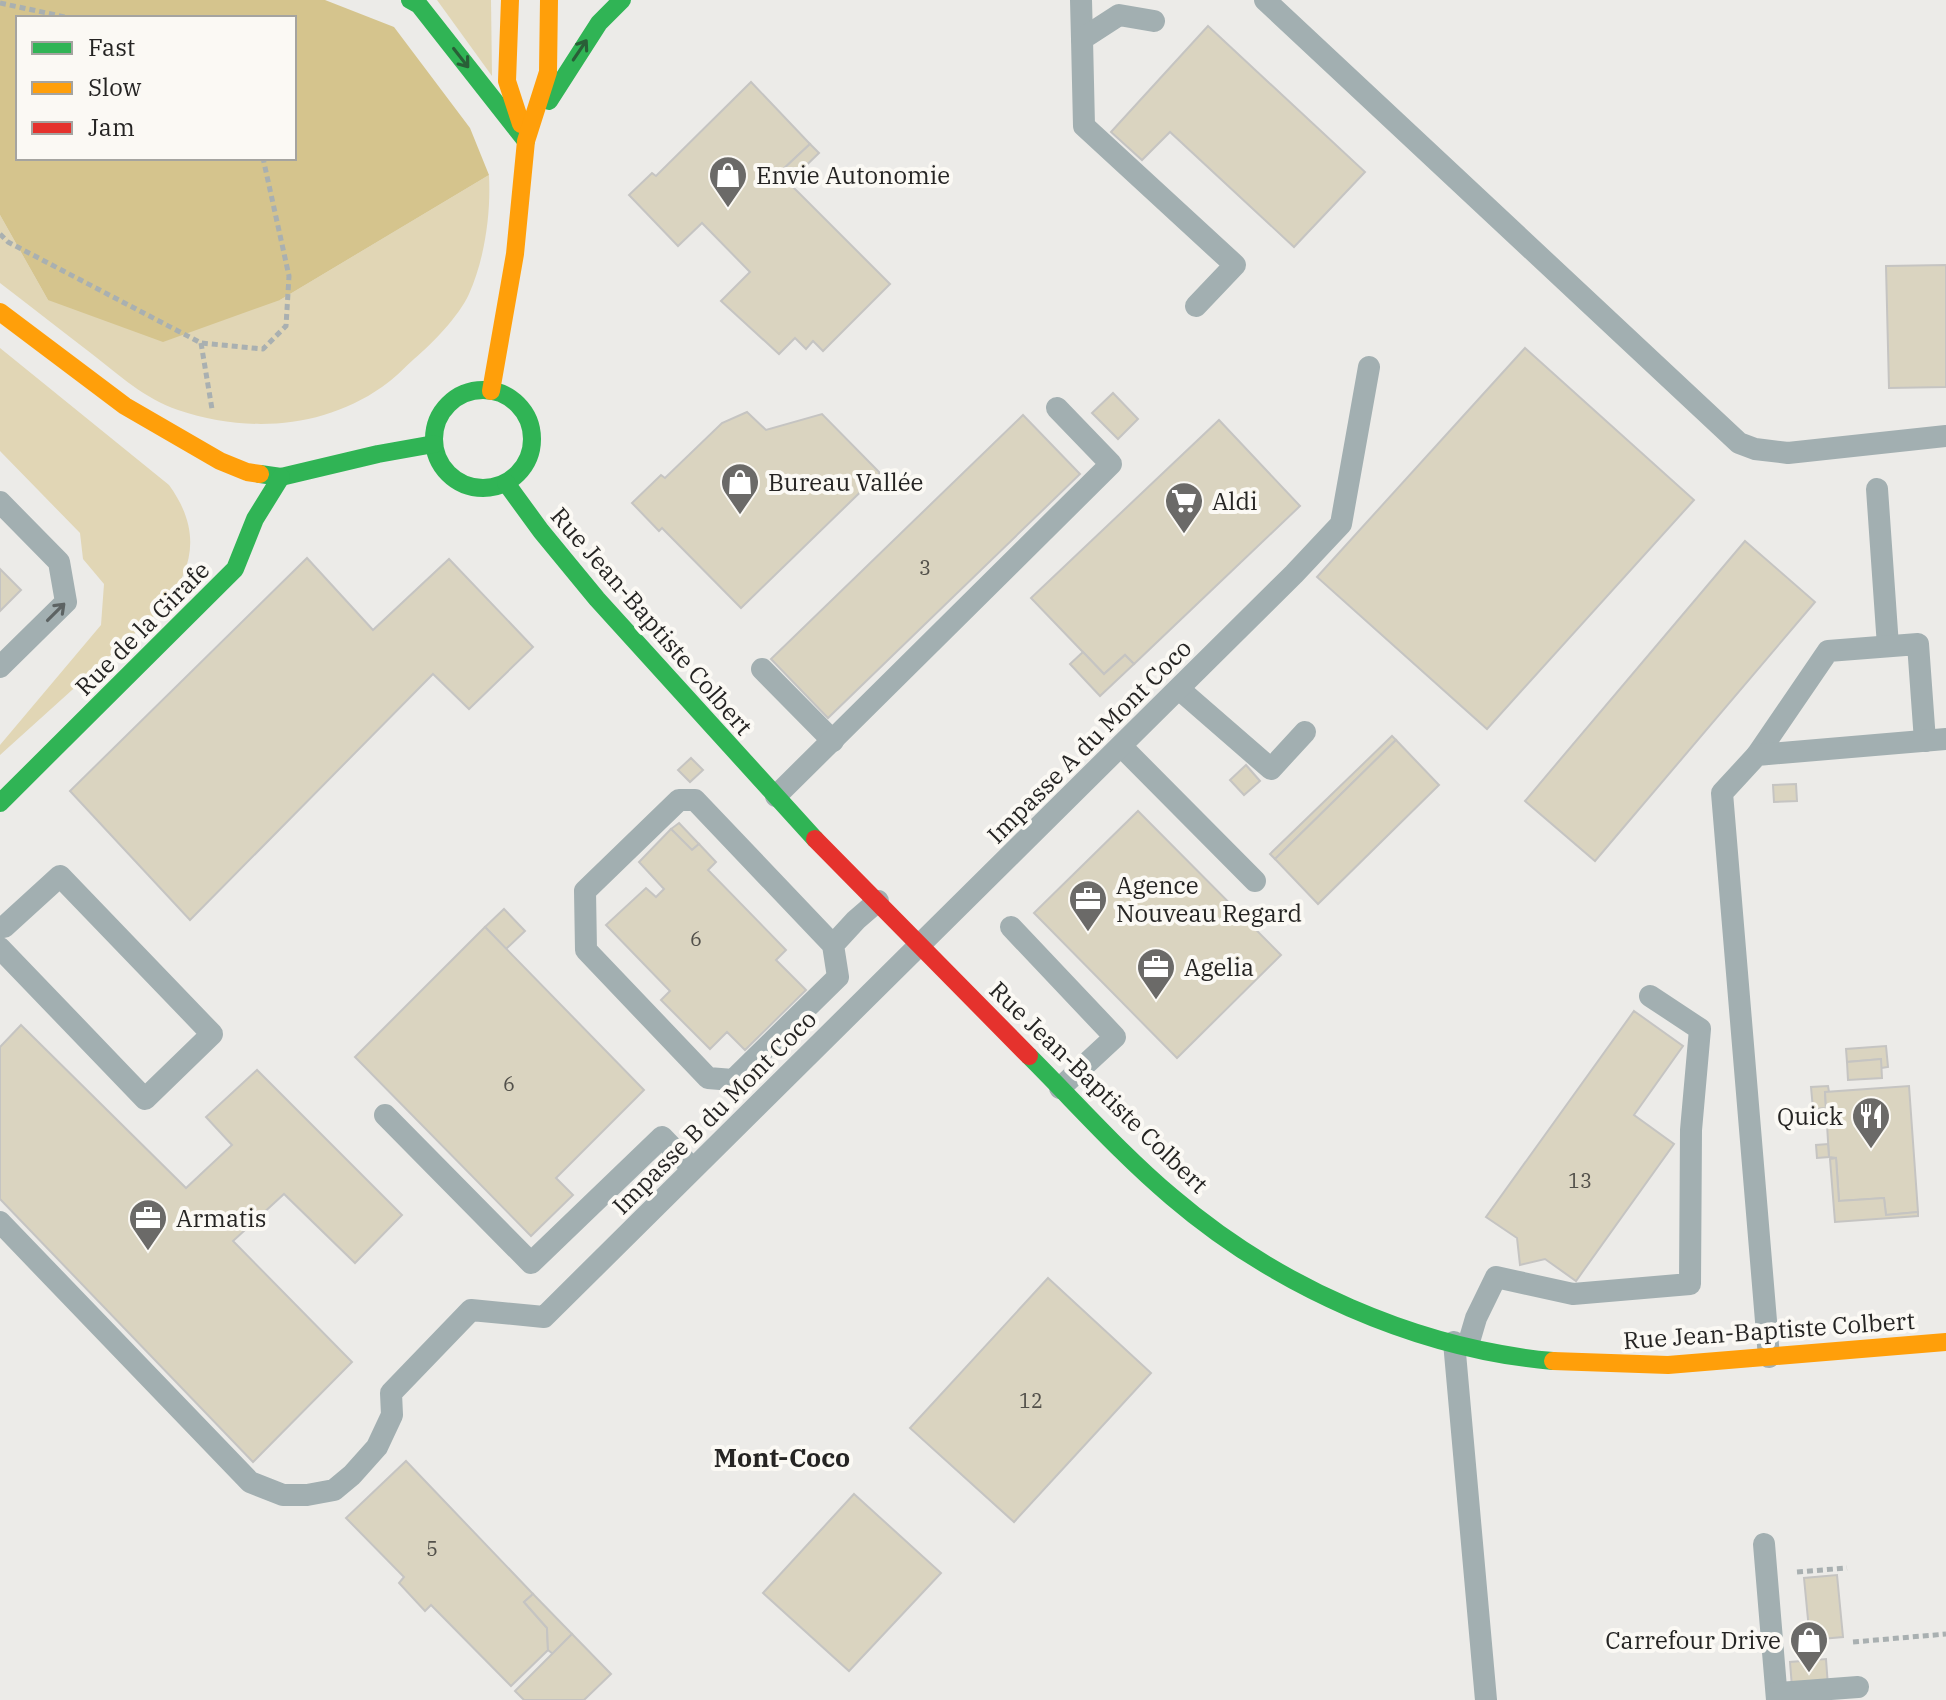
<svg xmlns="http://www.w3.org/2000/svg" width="1946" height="1700" font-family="'IBM Plex Serif',serif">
<rect width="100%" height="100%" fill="#ecebe8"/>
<!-- green -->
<g fill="#e1d6b5">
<polygon points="437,0 491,0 492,76"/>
<path d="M489,175C491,213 485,258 469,294C459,316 433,343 414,359C404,368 394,379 382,387C322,429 246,433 178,410C145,399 119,375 92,354C61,330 31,307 0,283V215L48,300H280Z"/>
<path d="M0,348L169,485C200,528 196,565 164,607L0,755V745L101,625L104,584L83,559L80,533L0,451Z"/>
</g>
<!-- forest -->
<path fill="#d5c48d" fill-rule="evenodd" d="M0,0H325L394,27L470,128L489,175L280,300L163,342L48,300L0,215ZM18,18H294V158H18Z"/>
<!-- building -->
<g fill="#dad4c0" stroke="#c5c4c2" stroke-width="2">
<polygon points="1208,26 1365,172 1294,247 1170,132 1142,160 1111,132"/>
<polygon points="751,82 810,144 779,173 890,284 823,351 813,341 806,349 795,338 779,354 721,301 750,272 702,223 678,246 629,195 652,173 656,176"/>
<polygon points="810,144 819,153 788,183 779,173"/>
<polygon points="1946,265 1946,387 1889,388 1886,266"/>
<polygon points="1525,348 1694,500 1487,729 1317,577"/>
<polygon points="1113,393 1138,419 1118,439 1092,413"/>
<polygon points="747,412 766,430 822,414 880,473 741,608 662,528 659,531 632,503 661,475 665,478 722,423"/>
<polygon points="1023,415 1080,474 828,718 771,659"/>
<polygon points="1219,420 1300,506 1134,664 1125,655 1104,674 1031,598"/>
<polygon points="1745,541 1815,602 1595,861 1525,801"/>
<polygon points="307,558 373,630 449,559 533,647 469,709 433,674 190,920 70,791"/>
<polygon points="0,569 21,590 0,611"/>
<polygon points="1083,652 1104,674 1125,655 1134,664 1100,696 1070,664"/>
<polygon points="1392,736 1396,740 1275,859 1270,854"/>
<polygon points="1396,740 1439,785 1318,904 1275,859"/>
<polygon points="691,758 703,770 690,782 678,770"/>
<polygon points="1246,765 1260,781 1244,795 1230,780"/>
<polygon points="1796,784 1797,801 1774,802 1773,785"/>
<polygon points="1138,811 1281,955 1177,1058 1034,913"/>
<polygon points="679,823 699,844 692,850 671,829"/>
<polygon points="671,829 692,850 699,844 716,862 708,870 786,950 776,960 806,990 745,1050 727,1032 710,1049 661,1000 670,991 606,925 646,888 656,897 664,889 639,862"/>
<polygon points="504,909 525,931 506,949 485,927"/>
<polygon points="485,927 644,1090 556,1178 573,1195 531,1236 355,1057"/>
<polygon points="1634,1011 1683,1046 1634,1115 1674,1144 1576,1281 1545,1259 1520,1265 1517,1238 1486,1217"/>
<polygon points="21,1025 186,1188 232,1145 206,1117 257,1070 402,1215 355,1263 284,1194 233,1241 352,1362 253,1462 0,1199 0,1047"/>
<polygon points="1886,1046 1888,1067 1881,1068 1881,1059 1847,1062 1846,1049"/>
<polygon points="1881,1059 1882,1078 1848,1080 1847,1062"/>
<polygon points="1828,1086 1829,1092 1825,1092 1826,1108 1813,1109 1811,1087"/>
<polygon points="1909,1086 1918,1212 1886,1215 1884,1198 1839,1201 1836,1158 1829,1157 1825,1092"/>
<polygon points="1828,1144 1829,1157 1817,1158 1816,1145"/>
<polygon points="1836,1158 1839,1201 1884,1198 1886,1215 1918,1212 1918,1216 1835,1222 1830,1159"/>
<polygon points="1048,1278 1151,1373 1014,1522 910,1428"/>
<polygon points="406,1461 533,1594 524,1602 547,1628 548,1650 511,1686 431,1605 425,1611 399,1583 404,1577 346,1518"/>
<polygon points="854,1494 941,1573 849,1671 763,1593"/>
<polygon points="1837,1575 1843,1637 1810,1640 1804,1578"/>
<polygon points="533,1594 572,1634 553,1654 548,1650 547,1628 524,1602"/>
<polygon points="572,1634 611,1674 584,1700 524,1700 515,1691"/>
<polygon points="1826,1659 1829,1700 1793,1700 1790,1662"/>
</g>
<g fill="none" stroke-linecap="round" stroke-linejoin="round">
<!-- path -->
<g stroke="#a9b0b1" stroke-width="5" stroke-dasharray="6 4" stroke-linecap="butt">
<polyline points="0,3 70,18"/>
<polyline points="0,234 8,242 201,343 263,349 286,326 289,276 263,158"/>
<polyline points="201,343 212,409"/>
<polyline points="1797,1572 1847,1568"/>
<polyline points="1853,1642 1946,1634"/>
</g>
<!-- lane -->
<g stroke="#a2afb1" stroke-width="22">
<polyline points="1081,0 1082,39"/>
<polyline points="1265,0 1739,443 1755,449 1788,453 1946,436"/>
<polyline points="1154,21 1119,15 1082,39 1084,126 1235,265 1196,306"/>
<polyline points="1877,489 1888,646"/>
<polyline points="0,502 59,562 66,602 0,667"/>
<polyline points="762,669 833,741"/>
<polyline points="1179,689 1271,769 1305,732"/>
<polyline points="1121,746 1255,881"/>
<polyline points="1757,755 1828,651 1918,644 1925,741"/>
<polyline points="776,796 1111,464 1057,408"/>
<polyline points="1011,927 1115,1037 1060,1088"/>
<polyline points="833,945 838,977 733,1080 708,1078 586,950 585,891 679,800 695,800 833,945 856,920 878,901"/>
<polyline points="0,948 145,1099 212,1034 60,876 4,927"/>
<polyline points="385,1115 531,1263 662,1137 692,1168"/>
<polyline points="0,1222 250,1482 283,1495 307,1495 334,1490 352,1475 377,1447 392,1415 391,1393 471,1310 544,1317 1294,574 1341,524 1369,367"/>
<polyline points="1454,1342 1486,1700"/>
<polyline points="1468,1345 1476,1318 1496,1277 1573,1294 1690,1284 1691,1130 1700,1029 1650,996"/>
<polyline points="1769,1357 1722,793 1757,755 1946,739"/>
<polyline points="1764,1544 1777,1700"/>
<polyline points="1777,1693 1858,1687"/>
</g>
<!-- fast -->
<g stroke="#30b455" stroke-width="18">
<polyline points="410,0 419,5 526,141"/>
<polyline points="549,101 599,23 622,0"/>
<circle cx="483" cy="439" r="49"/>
<polyline points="260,474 281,477 378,454 434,444"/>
<polyline points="506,483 541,531 597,599 815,839"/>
<polyline points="0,803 235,569 255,519 281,477"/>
<path d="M1029,1056C1076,1103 1121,1154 1172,1197C1276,1286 1416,1349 1553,1361"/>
</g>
<!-- slow -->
<g stroke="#ff9f0a" stroke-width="18">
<polyline points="510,0 507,81 521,124"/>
<polyline points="0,312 125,406 220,461 247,472 260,474"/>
<polyline points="491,391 515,254 526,141 548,72 549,0"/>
<polyline points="1553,1361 1668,1365 1946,1342"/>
</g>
<!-- jam -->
<polyline stroke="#e5322d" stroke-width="18" points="815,839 1029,1056"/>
</g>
<!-- one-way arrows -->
<defs><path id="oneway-shaft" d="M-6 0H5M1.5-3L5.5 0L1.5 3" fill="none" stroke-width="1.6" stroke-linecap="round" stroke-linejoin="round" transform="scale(2)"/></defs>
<g stroke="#295e37">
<use href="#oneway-shaft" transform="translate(580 50) rotate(-56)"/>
<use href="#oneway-shaft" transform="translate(461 58) rotate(52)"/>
</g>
<use stroke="#5d6363" href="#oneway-shaft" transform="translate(56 612) rotate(-45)"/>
<!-- icons -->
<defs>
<symbol id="shop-pin" viewBox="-11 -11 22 30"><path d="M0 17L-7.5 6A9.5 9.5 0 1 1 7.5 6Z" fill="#6b6a68" stroke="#fbf9f4"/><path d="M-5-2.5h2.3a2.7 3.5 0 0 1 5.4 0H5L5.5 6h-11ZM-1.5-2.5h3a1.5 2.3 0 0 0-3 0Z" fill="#fff"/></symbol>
<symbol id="supermarket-pin" viewBox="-11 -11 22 30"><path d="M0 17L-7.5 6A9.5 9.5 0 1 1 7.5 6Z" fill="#6b6a68" stroke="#fbf9f4"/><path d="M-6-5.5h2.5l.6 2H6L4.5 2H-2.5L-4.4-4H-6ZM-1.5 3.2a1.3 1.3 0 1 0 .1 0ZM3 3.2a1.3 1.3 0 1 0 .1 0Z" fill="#fff"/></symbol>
<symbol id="office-pin" viewBox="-11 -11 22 30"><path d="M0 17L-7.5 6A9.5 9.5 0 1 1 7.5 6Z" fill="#6b6a68" stroke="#fbf9f4"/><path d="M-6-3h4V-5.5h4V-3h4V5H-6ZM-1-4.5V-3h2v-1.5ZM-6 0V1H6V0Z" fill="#fff"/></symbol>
<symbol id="restaurant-pin" viewBox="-11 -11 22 30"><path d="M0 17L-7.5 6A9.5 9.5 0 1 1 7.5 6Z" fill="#6b6a68" stroke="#fbf9f4"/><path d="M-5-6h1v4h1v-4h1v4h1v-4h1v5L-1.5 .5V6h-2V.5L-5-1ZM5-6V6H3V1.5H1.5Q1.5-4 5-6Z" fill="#fff"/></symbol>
</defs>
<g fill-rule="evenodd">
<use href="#shop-pin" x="706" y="153" width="44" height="60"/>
<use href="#shop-pin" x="718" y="460" width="44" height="60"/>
<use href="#supermarket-pin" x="1162" y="479" width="44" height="60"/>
<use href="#office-pin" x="1066" y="877" width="44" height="60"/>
<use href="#office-pin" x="1134" y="945" width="44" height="60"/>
<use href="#restaurant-pin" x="1849" y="1094" width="44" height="60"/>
<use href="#office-pin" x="126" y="1196" width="44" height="60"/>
<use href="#shop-pin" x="1787" y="1618" width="44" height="60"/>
</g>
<g text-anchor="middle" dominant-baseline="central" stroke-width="8" stroke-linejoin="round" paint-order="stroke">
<!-- number labels -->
<g font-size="20" fill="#52504a">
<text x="925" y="567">3</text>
<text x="696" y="938">6</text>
<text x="509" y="1083">6</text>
<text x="1580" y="1180">13</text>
<text x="1031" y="1400">12</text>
<text x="432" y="1548">5</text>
</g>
<!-- poi labels -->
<g font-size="24" fill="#252423" stroke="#fbf9f4" text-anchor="start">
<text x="756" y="175">Envie Autonomie</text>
<text x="768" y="482">Bureau Vallée</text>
<text x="1212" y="501">Aldi</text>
<text x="1116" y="885">Agence<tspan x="1116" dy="28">Nouveau Regard</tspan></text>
<text x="1184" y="967">Agelia</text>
<text x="1843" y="1116" text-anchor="end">Quick</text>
<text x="176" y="1218">Armatis</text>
<text x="1781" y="1640" text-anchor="end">Carrefour Drive</text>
</g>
<!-- street labels -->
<g font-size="24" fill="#252423" stroke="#fbf9f4">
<text transform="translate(652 621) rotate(49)">Rue Jean-Baptiste Colbert</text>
<text transform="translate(142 628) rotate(-45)">Rue de la Girafe</text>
<text transform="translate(1089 741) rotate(-45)">Impasse A du Mont Coco</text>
<text transform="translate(1099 1087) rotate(44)">Rue Jean-Baptiste Colbert</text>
<text transform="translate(714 1112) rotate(-45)">Impasse B du Mont Coco</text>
<text transform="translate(1769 1330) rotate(-4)">Rue Jean-Baptiste Colbert</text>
</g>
<!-- neighbourhood labels -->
<g font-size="26" font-weight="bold" fill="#252423" stroke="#fbf9f4">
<text x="782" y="1457">Mont-Coco</text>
</g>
</g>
<!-- legend -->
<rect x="16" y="16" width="280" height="144" fill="#fbf9f4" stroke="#a5a4a0" stroke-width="2"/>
<rect x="32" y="42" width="40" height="12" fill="#30b455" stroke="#a5a4a0" stroke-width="2"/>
<text x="88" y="56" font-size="24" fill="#252423">Fast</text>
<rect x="32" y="82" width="40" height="12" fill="#ff9f0a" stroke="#a5a4a0" stroke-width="2"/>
<text x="88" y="96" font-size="24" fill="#252423">Slow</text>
<rect x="32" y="122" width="40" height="12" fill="#e5322d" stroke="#a5a4a0" stroke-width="2"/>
<text x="88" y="136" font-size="24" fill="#252423">Jam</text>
</svg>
